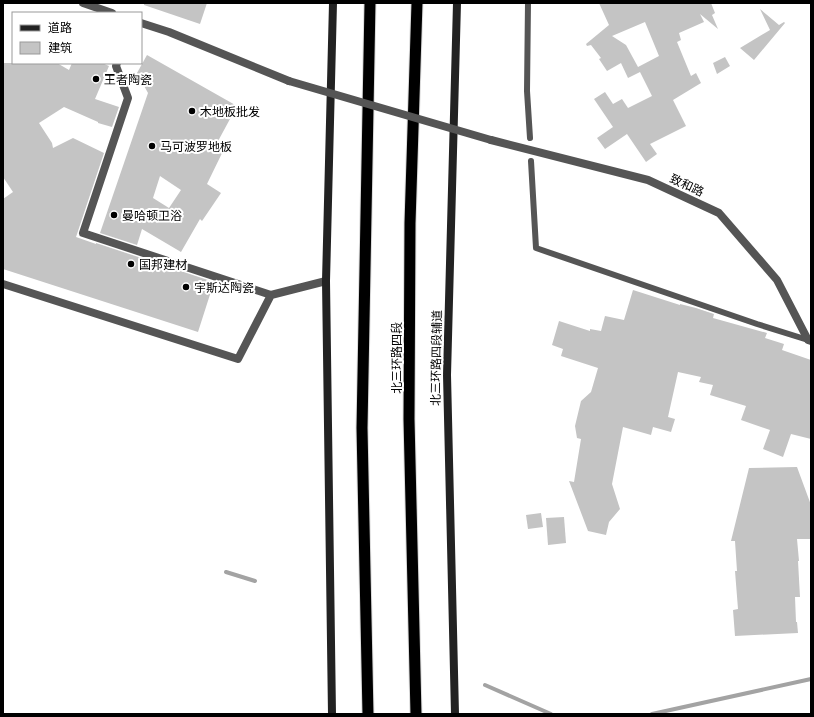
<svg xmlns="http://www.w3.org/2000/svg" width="814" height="717" font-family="'Titillium Web','Noto Sans SC',sans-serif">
<rect width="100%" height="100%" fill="#fff"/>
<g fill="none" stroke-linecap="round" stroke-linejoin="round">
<!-- stream -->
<g stroke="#a3a3a3" stroke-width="4">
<polyline points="226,572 255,581"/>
<polyline points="485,685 551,714"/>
<polyline points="652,714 811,679"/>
</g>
</g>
<!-- building -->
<g fill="#c4c4c4" fill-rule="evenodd">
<polygon points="144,3 207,3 200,24 144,5"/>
<path d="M599,3H711L715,13L712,15L718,29L700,14L704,22L679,33L681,40L677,42L691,76L696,73L701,83L673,100L686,126L650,144L657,154L646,162L627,134L605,149L597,138L613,127L594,99L605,92L613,104L622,99L628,108L652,96L640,72L628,78L621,63L607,71L599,59L601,58L591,45L587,46L586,44L609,25ZM645,22L659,56L638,67L626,45L612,36Z"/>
<polygon points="760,9 779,25 784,22 785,23 754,60 740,48 770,30"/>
<path d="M147,55L237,106L217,143L225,147L207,184L221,193L202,221L200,219L181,252L142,229L137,245L100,233L148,93L137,73ZM160,176L181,190L169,208L153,198Z"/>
<polygon points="725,57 730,66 717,74 713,63"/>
<polygon points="3,63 57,63 69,70 72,63 102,63 109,66 95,99 119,107 112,127 98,123 98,122 64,107 39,123 52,143 53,148 73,138 104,153 76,237 96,244 96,243 214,282 198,332 3,269 3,199 13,192 3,177"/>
<polygon points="633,290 680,305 680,304 696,308 714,314 713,318 767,333 765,338 784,344 782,350 811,360 811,439 791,434 783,457 763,449 770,430 741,420 746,406 710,395 713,385 699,382 701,377 678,372 668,417 675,419 671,432 653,427 651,435 623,427 612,484 620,509 609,522 606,535 588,531 569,481 574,482 581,439 577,438 575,426 581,401 591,392 598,368 561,356 563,349 552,345 559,321 590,331 590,329 601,331 605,316 624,320"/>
<polygon points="797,467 811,505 811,539 797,539 799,561 798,561 800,597 795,597 796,622 797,622 798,633 735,636 733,610 738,609 735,571 737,571 735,541 731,541 749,468"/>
<polygon points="541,513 543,527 528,529 526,515"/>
<polygon points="564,517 566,543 548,545 546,518"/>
</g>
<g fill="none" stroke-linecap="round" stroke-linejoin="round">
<defs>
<g id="trunk">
<polyline points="368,714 362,428 370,3"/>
<polyline points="416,714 409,419 410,223 417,3"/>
</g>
</defs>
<!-- trunk casing -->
<use href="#trunk" stroke="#dbdbdb" stroke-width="13"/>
<!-- service -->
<g stroke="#555" stroke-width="6">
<polyline points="528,3 527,91 530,138"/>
<polyline points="531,161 536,248 757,324 808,340"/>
</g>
<!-- minor -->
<g stroke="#555" stroke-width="8">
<polyline points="83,3 112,13"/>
<polyline points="141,23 169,32 289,81"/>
<polyline points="117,63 116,66 128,98 83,233 271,295"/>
<polyline points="491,140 648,180 719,213 777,280 808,340 811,341"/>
<polyline points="3,284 238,359 271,295 326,281"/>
</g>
<!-- secondary -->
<g stroke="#222" stroke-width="8">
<polyline points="332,714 326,281 333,3"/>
<polyline points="455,714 447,375 457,3"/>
</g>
<!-- trunk -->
<use href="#trunk" stroke="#000" stroke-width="11"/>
<!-- minor-bridge -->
<polyline stroke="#555" stroke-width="8" points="289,81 491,140"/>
</g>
<!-- markers -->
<g fill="#000" stroke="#fff" stroke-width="1.5">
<circle cx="96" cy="79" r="4"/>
<circle cx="192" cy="111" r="4"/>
<circle cx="152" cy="146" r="4"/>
<circle cx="114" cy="215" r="4"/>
<circle cx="131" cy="264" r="4"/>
<circle cx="186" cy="287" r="4"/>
</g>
<g text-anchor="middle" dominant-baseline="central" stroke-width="4" stroke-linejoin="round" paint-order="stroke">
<!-- poi labels -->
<g font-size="12" fill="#000" stroke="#fff" text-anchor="start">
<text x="104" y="79">王者陶瓷</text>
<text x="200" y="111">木地板批发</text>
<text x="160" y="146">马可波罗地板</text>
<text x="122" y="215">曼哈顿卫浴</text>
<text x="139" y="264">国邦建材</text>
<text x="194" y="287">宇斯达陶瓷</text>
</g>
<!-- street labels -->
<g font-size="12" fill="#000" stroke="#fff">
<text transform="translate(687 185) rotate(25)">致和路</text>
<text transform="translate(396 358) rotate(-90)">北三环路四段</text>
<text transform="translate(436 358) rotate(-89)">北三环路四段辅道</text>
</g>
</g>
<!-- border -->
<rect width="814" height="717" fill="none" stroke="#000000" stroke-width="8"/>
<!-- legend -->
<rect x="12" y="12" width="130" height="52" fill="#ffffff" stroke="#999999"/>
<rect x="20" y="25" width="20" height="6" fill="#222222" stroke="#999999"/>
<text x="48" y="32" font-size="12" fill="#000000">道路</text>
<rect x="20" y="42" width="20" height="12" fill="#c4c4c4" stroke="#999999"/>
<text x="48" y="52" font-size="12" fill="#000000">建筑</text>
</svg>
